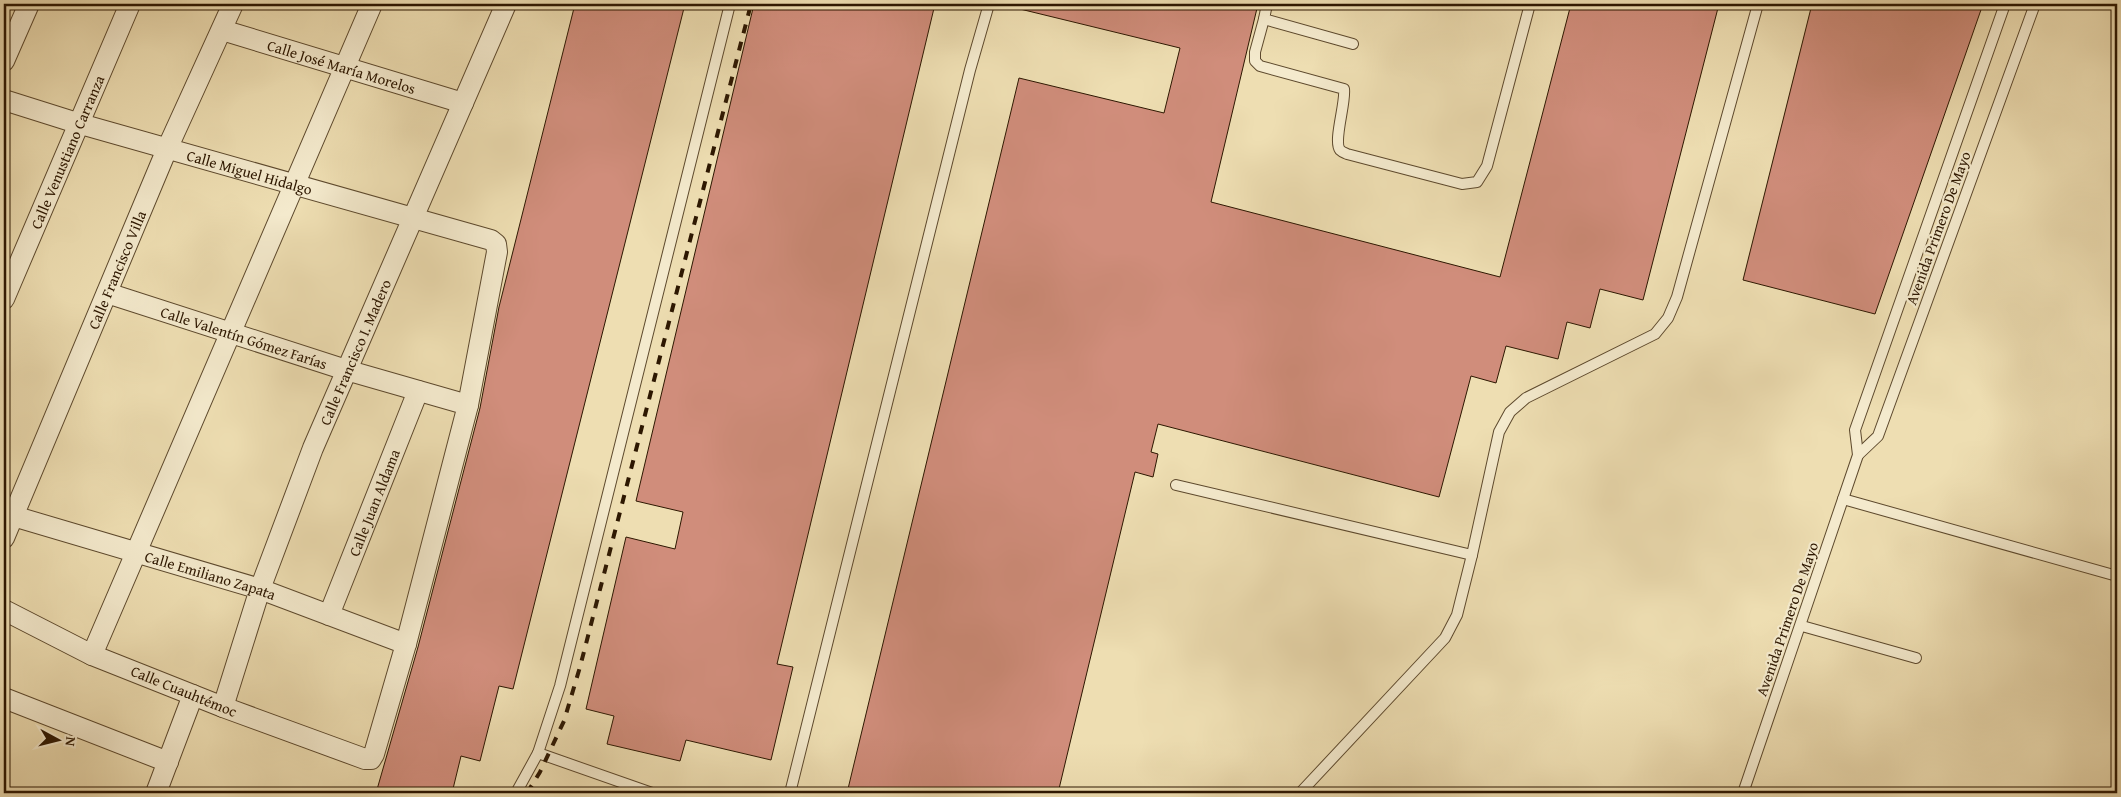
<svg xmlns="http://www.w3.org/2000/svg" width="2121" height="797" font-family="'Gentium Book Plus',serif">
<rect width="100%" height="100%" fill="#eedeb2"/>
<filter id="stains"><feTurbulence type="fractalNoise" baseFrequency=".004" numOctaves="4"/><feColorMatrix values="0 0 0 0 .2 0 0 0 0 .09 0 0 0 0 .02 0 0 0 .5 -.17"/></filter>
<radialGradient id="worn" r=".72"><stop offset=".6" stop-color="#630" stop-opacity="0"/><stop offset="1" stop-color="#630" stop-opacity=".3"/></radialGradient>
<!-- building -->
<g fill="#d08d7b" stroke="#2d1701">
<polygon points="575,4 685,4 513,689 499,686 480,761 461,756 452,793 376,793 418,647 480,408 499,307"/>
<polygon points="754,4 935,4 777,664 793,667 771,760 686,740 680,761 607,744 614,716 586,709 626,537 675,549 683,512 636,501"/>
<polygon points="1020,4 1258,4 1211,202 1500,277 1571,4 1719,4 1643,300 1600,289 1590,328 1567,322 1558,359 1506,346 1496,383 1471,376 1439,497 1158,424 1151,452 1158,454 1153,477 1135,472 1058,793 847,793 1019,78 1164,113 1180,48 1020,9"/>
<polygon points="1812,4 1983,4 1875,314 1743,280"/>
</g>
<g fill="none" stroke-linecap="round" stroke-linejoin="round">
<defs>
<g id="service">
<polyline points="1267,4 1264,19 1353,44"/>
<path d="M1264,19L1255,52V61L1260,66L1344,89C1346,103 1333,141 1340,150C1342,152 1345,153 1347,154L1462,184L1477,182L1487,166L1530,4"/>
<polyline points="1858,455 1878,436 2035,4"/>
<polyline points="1176,485 1472,555"/>
<polyline points="1843,499 2117,576"/>
<polyline points="1802,626 1916,658"/>
<polyline points="538,753 652,793"/>
<polyline points="516,793 538,753 560,686 730,4"/>
<polyline points="790,793 970,70 989,4"/>
<polyline points="1300,793 1445,638 1457,615 1472,555 1499,432 1510,412 1526,398 1655,334 1668,318 1677,297 1758,4"/>
<polyline points="1743,793 1858,455 1855,430 2005,4"/>
</g>
<g id="minor">
<path id="s1" d="M222,30L463,103"/>
<polyline points="4,61 29,4"/>
<path id="s2" d="M4,100L77,123L491,240L496,244L497,252L468,405L406,644L374,754L371,759H365L223,707L92,655L4,610"/>
<path id="s3" d="M107,293L346,370L468,405"/>
<path id="s4" d="M4,299L130,4"/>
<path id="s5" d="M13,516L260,589L406,644"/>
<path id="s6" d="M4,538L167,149L233,4"/>
<path id="s7" d="M329,615L418,391"/>
<polyline points="92,655 372,4"/>
<polyline points="4,698 168,762"/>
<path id="s8" d="M223,707L260,589L313,448L506,4"/>
<polyline points="156,793 193,695"/>
</g>
</defs>
<!-- service casing -->
<use href="#service" stroke="#5d492d" stroke-width="12"/>
<!-- minor casing -->
<use href="#minor" stroke="#5d492d" stroke-width="22"/>
<!-- service -->
<use href="#service" stroke="#f4eacd" stroke-width="10"/>
<!-- minor -->
<use href="#minor" stroke="#f4eacd" stroke-width="20"/>
<!-- rail -->
<polyline stroke="#2d1701" stroke-width="4" stroke-dasharray="9 9" stroke-linecap="butt" points="527,793 540,772 564,721 580,667 751,4"/>
</g>
<g text-anchor="middle" dominant-baseline="central" stroke-width="4.5" stroke-linejoin="round" paint-order="stroke">
<!-- street labels -->
<g font-size="15" fill="#2d1701" stroke="#f4eacd">
<text stroke="none"><textPath href="#s1" startOffset="125">Calle José María Morelos</textPath></text>
<text stroke="none"><textPath href="#s4" startOffset="160">Calle Venustiano Carranza</textPath></text>
<text stroke="none"><textPath href="#s2" startOffset="256">Calle Miguel Hidalgo</textPath></text>
<text transform="translate(1938 228) rotate(-70)">Avenida Primero De Mayo</text>
<text stroke="none"><textPath href="#s6" startOffset="291">Calle Francisco Villa</textPath></text>
<text stroke="none"><textPath href="#s3" startOffset="144">Calle Valentín Gómez Farías</textPath></text>
<text stroke="none"><textPath href="#s8" startOffset="379">Calle Francisco I. Madero</textPath></text>
<text stroke="none"><textPath href="#s7" startOffset="121">Calle Juan Aldama</textPath></text>
<text stroke="none"><textPath href="#s5" startOffset="206">Calle Emiliano Zapata</textPath></text>
<text transform="translate(1787 619) rotate(-71)">Avenida Primero De Mayo</text>
<text transform="translate(184 691) rotate(22)">Calle Cuauhtémoc</text>
</g>
</g>
<!-- margin -->
<rect width="2121" height="797" fill="none" stroke="#eedeb2" stroke-width="20"/>
<rect x="5" y="5" width="2111" height="787" fill="none" stroke="#2d1701" stroke-width="2.5"/>
<rect x="10" y="10" width="2101" height="777" fill="none" stroke="#2d1701"/>
<!-- north arrow -->
<g transform="translate(58 740) rotate(97)" stroke="#f4eacd" stroke-width="4" paint-order="stroke">
<path d="M0-4L9 19L0 12L-9 19Z" fill="#2d1701"/>
<text y="-8" font-size="14" font-weight="bold" text-anchor="middle" fill="#2d1701">N</text>
</g>
<rect width="100%" height="100%" filter="url(#stains)"/>
<rect width="100%" height="100%" fill="url(#worn)"/>
</svg>
